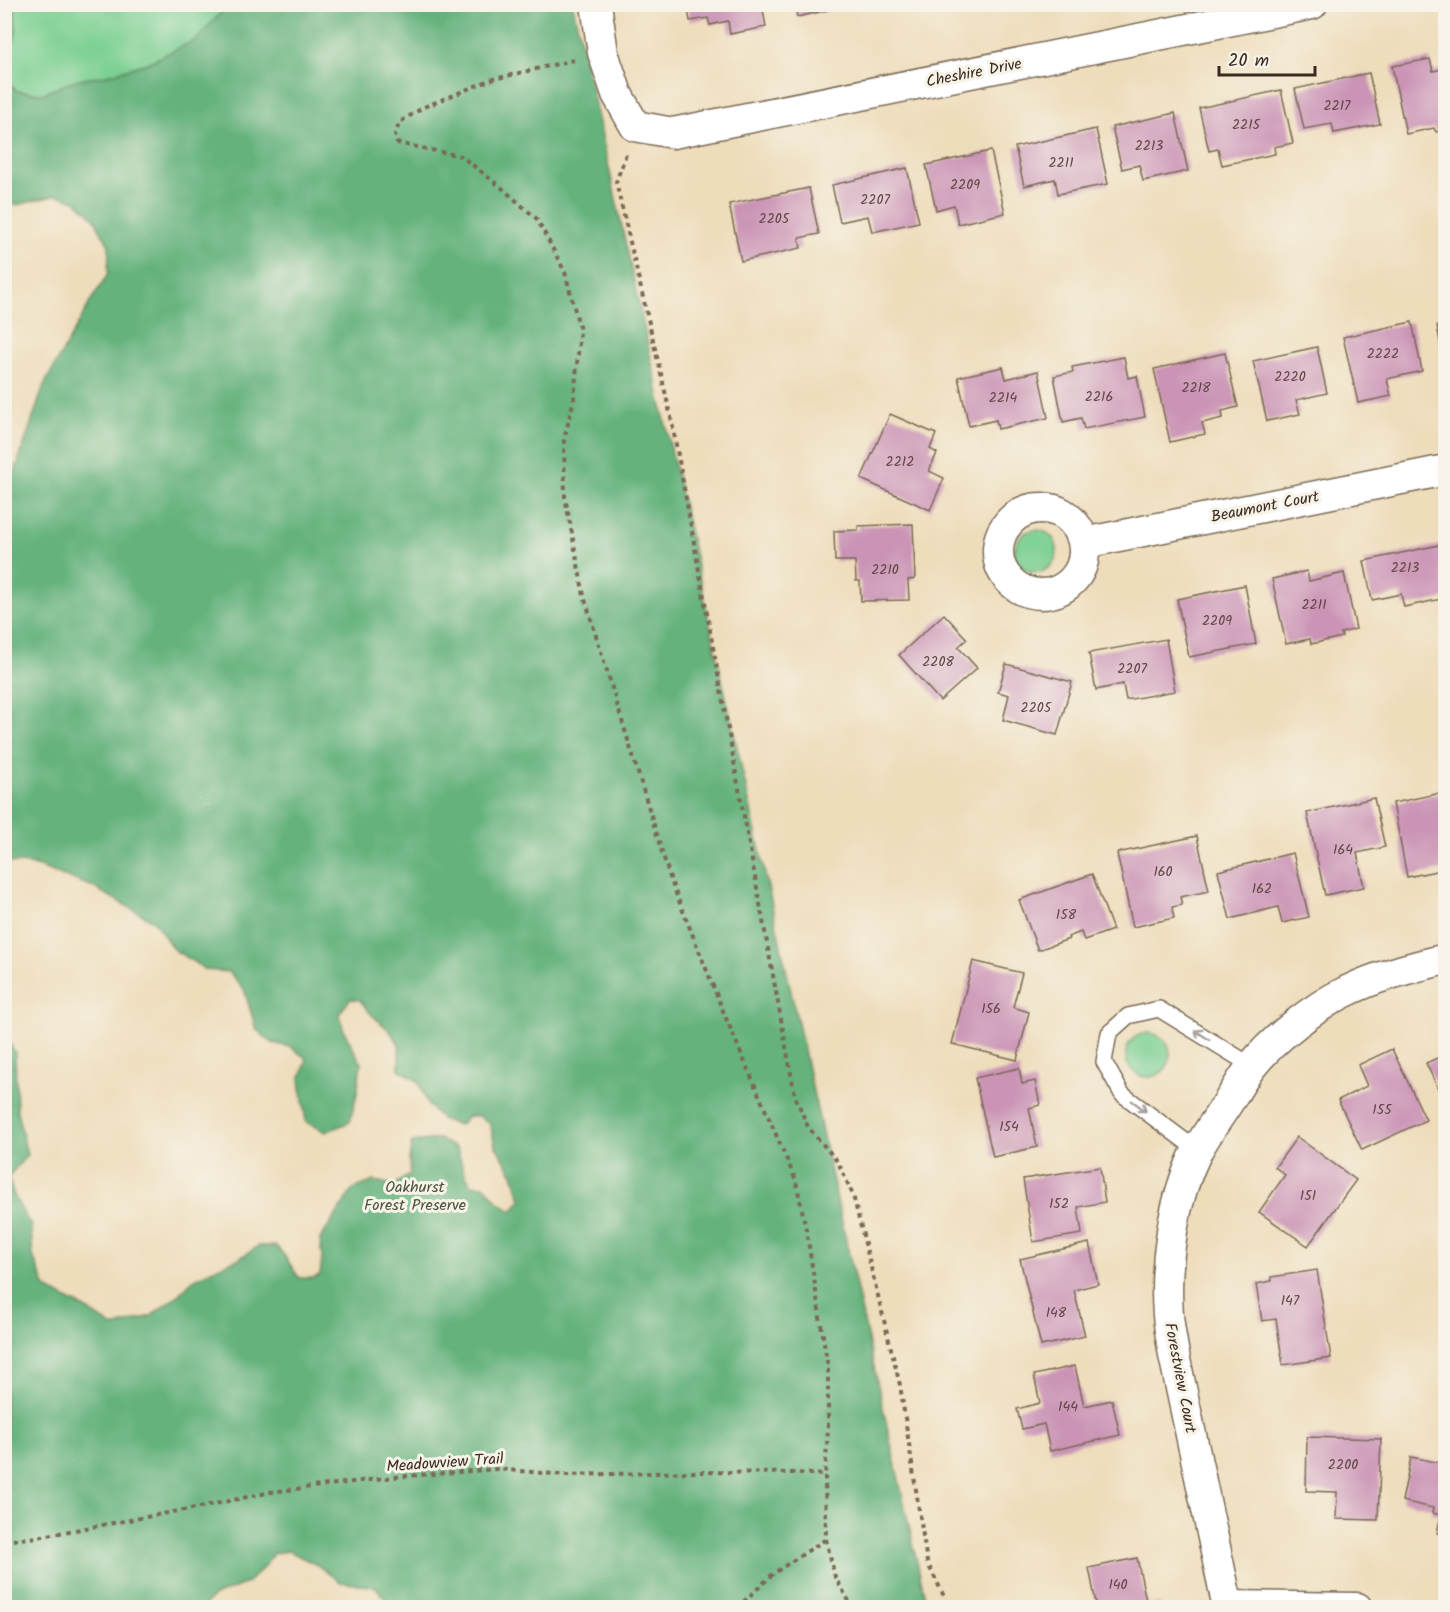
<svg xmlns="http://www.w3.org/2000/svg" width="1450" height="1612" font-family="Kalam,sans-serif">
<rect width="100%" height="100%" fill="#f7f3e8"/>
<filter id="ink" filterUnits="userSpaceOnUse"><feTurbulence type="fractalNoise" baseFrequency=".0167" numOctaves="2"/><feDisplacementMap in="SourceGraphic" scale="12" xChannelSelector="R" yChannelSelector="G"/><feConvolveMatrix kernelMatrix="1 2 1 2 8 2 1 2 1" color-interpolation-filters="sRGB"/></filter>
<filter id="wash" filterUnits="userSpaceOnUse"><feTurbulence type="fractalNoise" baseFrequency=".008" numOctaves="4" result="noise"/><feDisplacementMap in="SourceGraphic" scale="24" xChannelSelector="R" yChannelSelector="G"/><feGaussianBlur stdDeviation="1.35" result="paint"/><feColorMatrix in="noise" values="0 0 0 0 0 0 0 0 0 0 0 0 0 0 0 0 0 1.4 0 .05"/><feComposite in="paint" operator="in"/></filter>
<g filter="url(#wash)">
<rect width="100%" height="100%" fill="#edb"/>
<!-- green -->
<g fill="#7cd093" stroke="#5c7d58" stroke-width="1.5">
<polygon points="14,5 220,5 221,14 196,40 148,63 104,76 76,80 43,94 17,91 5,80 5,70 16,32"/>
<circle cx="1036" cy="551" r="21"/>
<circle cx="1148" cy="1055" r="22"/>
</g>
<!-- forest -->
<g fill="#65b27d" stroke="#506e4e" stroke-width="1.5">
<polygon points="5,4 14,5 16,32 5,70"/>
<polygon points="220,5 573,5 927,1607 391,1607 376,1587 340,1582 317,1565 289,1551 273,1553 266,1565 247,1583 214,1596 203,1607 5,1607 5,1034 15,1053 17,1111 27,1155 8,1177 15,1198 31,1226 33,1256 46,1288 84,1308 113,1327 151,1316 177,1296 193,1280 218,1267 238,1259 259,1246 276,1246 284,1255 299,1278 313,1278 320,1275 322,1258 320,1239 333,1220 353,1189 374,1181 394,1185 410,1174 409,1159 412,1142 439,1139 457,1149 464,1171 471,1185 485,1186 497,1201 512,1211 521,1199 513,1174 495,1145 490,1124 479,1116 468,1116 460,1125 443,1120 428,1105 418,1081 399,1069 399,1044 389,1030 371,1014 360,1000 350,999 339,1014 344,1031 361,1063 357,1093 350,1122 326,1132 306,1122 300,1080 307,1059 291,1047 272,1043 256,1029 244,989 229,972 206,970 173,949 154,921 91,886 31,864 5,862 5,497 11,483 44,385 92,299 108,274 109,246 94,218 76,201 57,195 17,205 5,205 5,80 17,91 43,94 76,80 104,76 148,63 196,40 220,14"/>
</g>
<g id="blocks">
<!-- building -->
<g fill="#cb94b6">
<polygon points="687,4 762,4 766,27 730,34 728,21 710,25 708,18 690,21"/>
<polygon points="795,4 837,4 837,8 797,17"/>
<polygon points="1430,59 1433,71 1446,68 1446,130 1436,132 1434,128 1406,134 1392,66"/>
<polygon points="1369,73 1380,124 1334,133 1332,124 1304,129 1295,89"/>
<polygon points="1281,90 1293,143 1274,147 1275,154 1222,165 1218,149 1209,151 1199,108"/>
<polygon points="1175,113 1188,171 1143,181 1139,165 1122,169 1112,127"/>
<polygon points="1096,129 1108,184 1058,194 1055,179 1024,186 1015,147"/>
<polygon points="991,151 1005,213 958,224 954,205 936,210 926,165"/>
<polygon points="907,168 919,222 872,232 868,216 840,222 832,185"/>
<polygon points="809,188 819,234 799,238 801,248 741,261 729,204"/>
<polygon points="1412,322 1422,371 1387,379 1391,396 1358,403 1343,337"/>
<polygon points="1446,324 1446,362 1444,362 1437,326"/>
<polygon points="1317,347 1327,393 1296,400 1300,414 1267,421 1253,361"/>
<polygon points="1225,353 1238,407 1222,411 1223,418 1202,423 1205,434 1170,442 1154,369"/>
<polygon points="1124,357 1128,378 1137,376 1145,417 1084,429 1081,418 1063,422 1054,376 1073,372 1072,367"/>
<polygon points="1003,367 1006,379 1038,371 1048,418 998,429 996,420 969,426 958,377"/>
<polygon points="890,414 936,434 930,449 937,453 929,471 944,478 930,510 861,479"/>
<polygon points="913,524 915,579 908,580 909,600 861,601 860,581 856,581 855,561 835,561 834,531 858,530 858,526"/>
<polygon points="1439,545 1446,576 1446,598 1404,607 1401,594 1372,600 1364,561"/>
<polygon points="1307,571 1309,581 1344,573 1356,629 1341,633 1342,637 1311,644 1310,639 1286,644 1272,579"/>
<polygon points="1245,585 1256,644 1189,657 1177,599"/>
<polygon points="944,614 967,639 958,647 977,668 940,701 899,655"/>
<polygon points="1166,639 1175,691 1126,700 1123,684 1096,690 1089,653"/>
<polygon points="1006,664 1072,682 1057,735 1003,720 1009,695 998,692"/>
<polygon points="1446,792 1446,869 1407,877 1393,803"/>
<polygon points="1374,798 1385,847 1357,853 1364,887 1325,895 1307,813"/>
<polygon points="1197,836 1209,891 1180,897 1182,905 1172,907 1174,918 1133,927 1117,853"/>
<polygon points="1293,853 1309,917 1282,923 1278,907 1230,919 1218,871"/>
<polygon points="1092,874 1113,930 1084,940 1081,932 1068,937 1069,939 1038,950 1019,900"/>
<polygon points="973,961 1022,973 1013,1007 1029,1012 1017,1060 952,1044"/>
<polygon points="1392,1049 1426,1120 1362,1150 1338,1100 1367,1086 1358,1065"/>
<polygon points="1446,1054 1446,1105 1426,1063"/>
<polygon points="1019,1068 1022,1084 1035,1081 1040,1105 1029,1108 1037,1147 993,1157 975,1078"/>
<polygon points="1297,1137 1356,1180 1308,1246 1259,1212 1285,1175 1275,1167"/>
<polygon points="1100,1167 1105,1202 1078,1207 1082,1234 1033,1242 1023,1179"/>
<polygon points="1089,1243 1098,1284 1074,1290 1085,1336 1041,1346 1020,1259"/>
<polygon points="1317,1270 1331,1358 1283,1365 1276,1319 1262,1321 1256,1284 1272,1281 1271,1277"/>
<polygon points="1075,1366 1084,1406 1112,1400 1120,1435 1050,1451 1044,1424 1022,1429 1017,1409 1040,1403 1034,1375"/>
<polygon points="1307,1437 1381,1439 1378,1520 1336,1519 1337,1492 1306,1491"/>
<polygon points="1411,1457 1446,1464 1446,1535 1437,1533 1441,1515 1432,1513 1433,1508 1402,1501"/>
<polygon points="1137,1558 1147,1605 1160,1603 1161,1608 1097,1608 1089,1568"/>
</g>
</g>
</g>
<g filter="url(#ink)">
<use href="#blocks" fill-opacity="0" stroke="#7a6955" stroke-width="1.5"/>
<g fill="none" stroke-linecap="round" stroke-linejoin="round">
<defs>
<polyline id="lane" points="1197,1150 1122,1094 1104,1062 1109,1033 1128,1016 1159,1009 1252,1066"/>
<g id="street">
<polyline points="596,4 603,53 617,94 635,126 673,133 1312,4"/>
<circle cx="1041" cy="551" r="43"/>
<polyline points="1084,543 1446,470"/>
<polyline points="1228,1606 1357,1608"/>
<path d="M1228,1608L1174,1355C1172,1342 1169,1328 1168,1315C1164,1262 1173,1199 1197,1151C1206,1134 1218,1118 1229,1101C1236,1090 1243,1078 1251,1067C1273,1039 1314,1007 1347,991C1380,975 1410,968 1446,959"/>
</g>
</defs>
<!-- lane casing -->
<use href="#lane" stroke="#7a6955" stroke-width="18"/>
<!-- street casing -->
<use href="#street" stroke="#7a6955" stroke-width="33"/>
<!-- path -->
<g stroke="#7a6955" stroke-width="4" stroke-dasharray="4.5 4.5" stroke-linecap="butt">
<polyline points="574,60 490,80 424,107 400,122 395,134 397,143 461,156 502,188 537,219 565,272 580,330 574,399 564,440 565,497 584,596 671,881 725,1016 796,1181 807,1234 828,1368 828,1429 825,1475"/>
<polyline points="626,154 616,182 671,417 795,1096 808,1127 838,1162 853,1195 900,1385 927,1562 950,1608"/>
<polyline points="4,1541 37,1537 195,1508 271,1492 394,1477 497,1469 565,1475 698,1472 797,1473 825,1475 826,1539 835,1577 853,1608"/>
<polyline points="737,1608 774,1573 826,1539"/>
</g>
<!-- lane -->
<use href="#lane" stroke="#fff" stroke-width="15"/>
<!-- street -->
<use href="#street" stroke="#fff" stroke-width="30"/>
</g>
<!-- one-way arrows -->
<defs><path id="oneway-shaft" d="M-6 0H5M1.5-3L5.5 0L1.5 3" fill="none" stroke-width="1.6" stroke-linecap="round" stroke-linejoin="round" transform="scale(1.5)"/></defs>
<g stroke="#a79f9a">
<use href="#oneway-shaft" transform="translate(1202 1035) rotate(-148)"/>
<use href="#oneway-shaft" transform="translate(1139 1106) rotate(37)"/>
</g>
</g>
<g text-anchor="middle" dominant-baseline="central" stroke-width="6" stroke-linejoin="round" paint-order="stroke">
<!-- number labels -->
<g font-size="14" fill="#5f4444">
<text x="1337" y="106">2217</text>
<text x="1246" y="125">2215</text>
<text x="1149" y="146">2213</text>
<text x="1061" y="163">2211</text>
<text x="965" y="185">2209</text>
<text x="875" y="200">2207</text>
<text x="774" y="219">2205</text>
<text x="1383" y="354">2222</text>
<text x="1290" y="377">2220</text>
<text x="1196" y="388">2218</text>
<text x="1099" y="397">2216</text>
<text x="1003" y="398">2214</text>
<text x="900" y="462">2212</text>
<text x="1405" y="568">2213</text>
<text x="885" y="570">2210</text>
<text x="1314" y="605">2211</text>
<text x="1217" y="621">2209</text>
<text x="938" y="662">2208</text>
<text x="1132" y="669">2207</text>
<text x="1036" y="708">2205</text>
<text x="1343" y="850">164</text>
<text x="1163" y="872">160</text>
<text x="1262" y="889">162</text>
<text x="1066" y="915">158</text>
<text x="991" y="1009">156</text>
<text x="1382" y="1110">155</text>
<text x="1009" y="1127">154</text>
<text x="1308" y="1196">151</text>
<text x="1059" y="1204">152</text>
<text x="1290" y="1301">147</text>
<text x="1056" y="1313">148</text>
<text x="1068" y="1407">144</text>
<text x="1343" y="1465">2200</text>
<text x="1118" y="1585">140</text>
</g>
<!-- street labels -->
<g font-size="16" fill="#3b2a1e" stroke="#f7f3e8">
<text transform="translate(974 73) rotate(-11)">Cheshire Drive</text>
<text transform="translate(1265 507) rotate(-11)">Beaumont Court</text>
<text transform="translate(1180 1378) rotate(79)">Forestview Court</text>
<text transform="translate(445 1463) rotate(-4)">Meadowview Trail</text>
</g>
<!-- park labels -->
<g font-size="16" fill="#4b543b" stroke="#f7f3e8">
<text x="415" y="1187">Oakhurst<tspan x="415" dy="18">Forest Preserve</tspan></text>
</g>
</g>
<!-- margin -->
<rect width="1450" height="1612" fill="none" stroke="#f7f3e8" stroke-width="24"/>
<!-- scale -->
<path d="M1219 66v9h96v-9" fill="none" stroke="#3b2a1e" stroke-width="3"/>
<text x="1228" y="66" font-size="18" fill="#3b2a1e" stroke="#f7f3e8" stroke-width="4.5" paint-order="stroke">20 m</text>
</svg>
